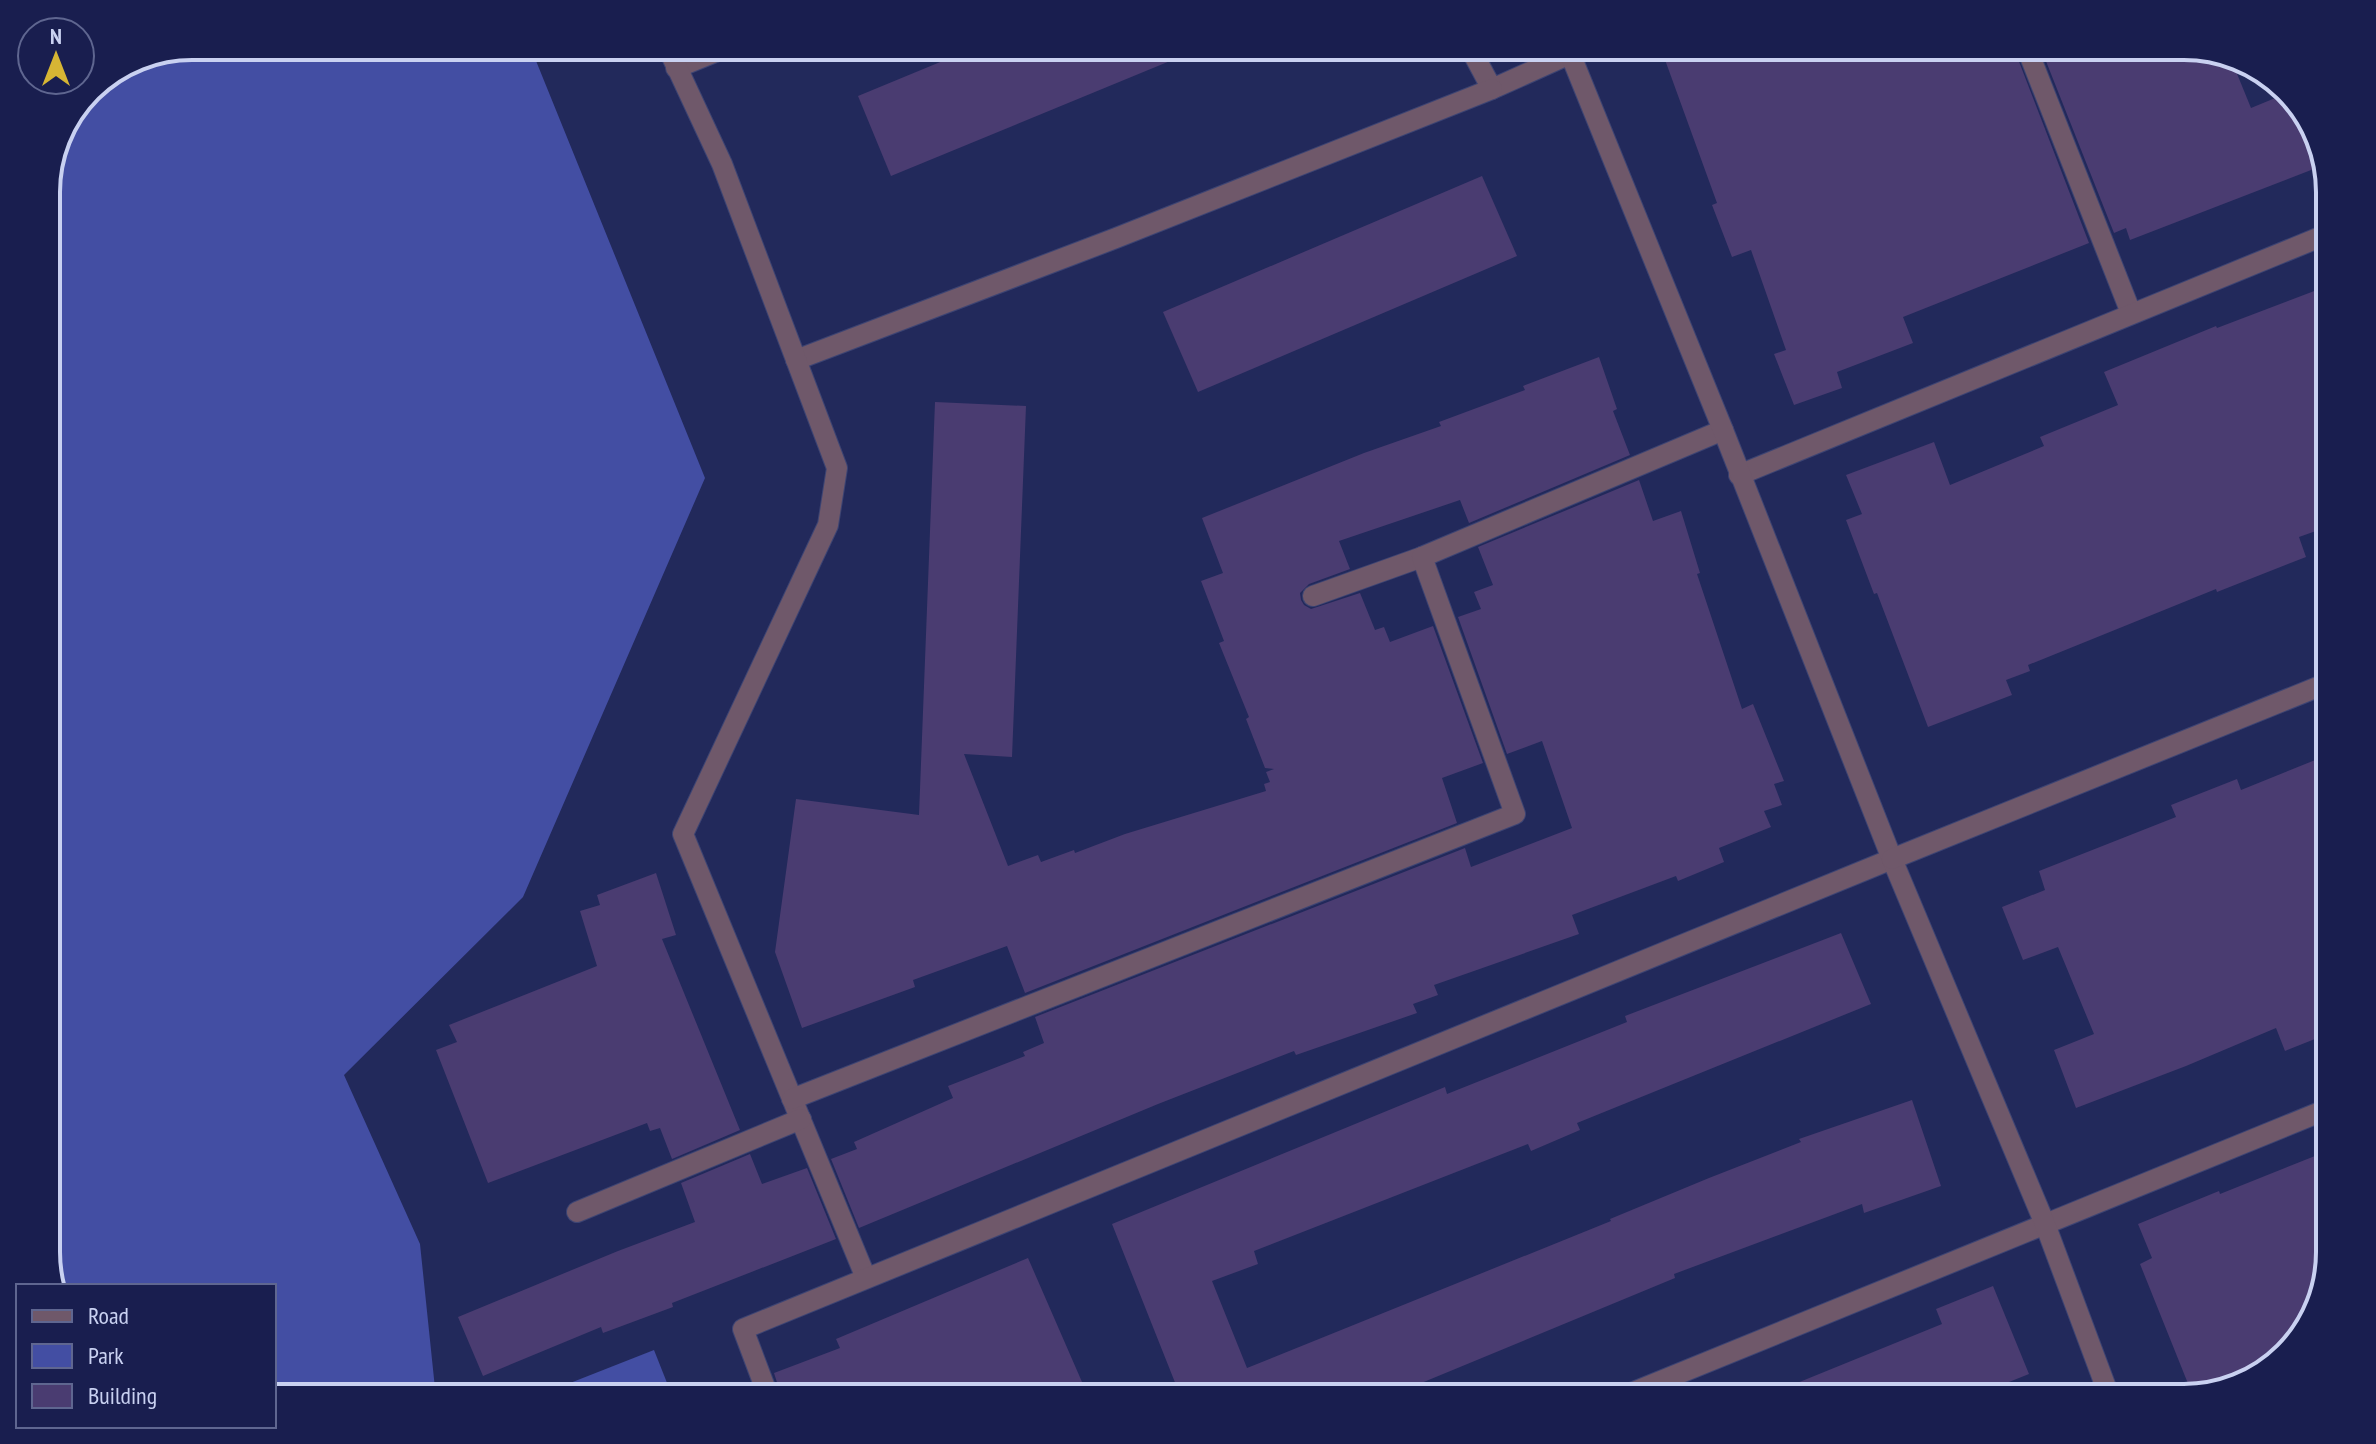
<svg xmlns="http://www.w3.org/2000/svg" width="2376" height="1444" font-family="'PT Sans Narrow',sans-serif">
<rect width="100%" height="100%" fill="#22295b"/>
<!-- green -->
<g fill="#434ea3">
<polygon points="192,46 530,46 705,478 523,897 344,1075 420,1244 436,1398 274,1398 274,1286 54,1286 46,1261 46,183 89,89 137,57"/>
<polygon points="654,1350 673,1398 532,1398"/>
</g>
<!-- building -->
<g fill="#4a3c71">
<polygon points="979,46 1204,46 1204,47 891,176 858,96"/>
<polygon points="1660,46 2013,46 2089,243 1903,317 1913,343 1837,372 1842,388 1794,405 1774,354 1786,350 1751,250 1732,257 1712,205 1717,203"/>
<polygon points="2040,46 2184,46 2231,59 2251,108 2285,94 2310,119 2324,165 2130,240 2126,228 2114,233"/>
<polygon points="1482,176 1517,256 1198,392 1163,312"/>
<polygon points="2330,285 2330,526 2299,537 2306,557 2217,592 2216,589 2028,665 2030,671 2006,680 2012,695 1928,727 1877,593 1874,594 1846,520 1862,514 1846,475 1934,442 1950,485 2044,446 2040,437 2118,405 2104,372 2216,326 2217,328"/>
<polygon points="1599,357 1617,409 1613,411 1630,455 1469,523 1460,500 1339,541 1350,569 1309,584 1300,593 1301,600 1304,605 1311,609 1360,593 1375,630 1384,627 1390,642 1433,626 1483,763 1442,778 1457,823 1025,993 1007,946 913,980 915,987 802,1028 775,952 796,799 919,815 935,402 1026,406 1012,757 964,754 1008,866 1038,855 1041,862 1074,850 1075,853 1125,834 1266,791 1264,784 1270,782 1266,772 1274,769 1265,768 1246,719 1249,717 1219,643 1224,641 1201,581 1223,573 1202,518 1364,453 1441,426 1439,422 1525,390 1523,386"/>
<polygon points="1639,480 1653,521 1681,511 1700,573 1697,574 1742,709 1753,704 1784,781 1774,784 1782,805 1764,811 1771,827 1719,848 1724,862 1678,881 1676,876 1572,915 1579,934 1434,985 1438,995 1413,1004 1417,1013 1296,1055 1294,1051 1158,1104 859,1228 831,1159 857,1149 854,1142 953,1098 948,1086 1025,1056 1023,1052 1044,1043 1035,1017 1465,848 1471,867 1572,828 1542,741 1507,754 1458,617 1481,609 1474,592 1493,585 1478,547"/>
<polygon points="2330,754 2330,1033 2285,1051 2276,1028 2186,1066 2076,1108 2054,1050 2094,1034 2058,947 2023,960 2002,907 2045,890 2039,871 2176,817 2171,805 2237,779 2241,790"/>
<polygon points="656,873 676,935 662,939 740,1130 672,1159 660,1128 650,1131 647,1123 488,1183 436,1050 457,1042 449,1025 597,966 580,911 600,905 597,895"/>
<polygon points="1841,933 1871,1004 1577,1123 1580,1130 1531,1151 1528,1144 1254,1251 1258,1264 1212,1281 1247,1368 1611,1221 1610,1219 1709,1178 1801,1142 1799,1139 1912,1100 1941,1186 1864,1213 1862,1204 1674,1274 1675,1278 1385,1398 1178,1398 1180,1395 1112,1224 1445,1087 1447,1094 1627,1022 1625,1016"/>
<polygon points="2330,1150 2330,1252 2310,1325 2256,1379 2193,1396 2140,1264 2152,1258 2138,1224 2219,1191 2220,1194"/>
<polygon points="750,1154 762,1184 807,1168 836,1239 672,1303 673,1307 603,1333 601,1327 483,1376 458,1317 618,1251 695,1222 681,1183"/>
<polygon points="1028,1258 1089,1398 782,1398 774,1373 840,1348 836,1339"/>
<polygon points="1993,1286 2029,1374 1969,1398 1765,1398 1765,1396 1942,1324 1936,1309"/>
<polygon points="749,1382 755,1398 722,1398 721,1393"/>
</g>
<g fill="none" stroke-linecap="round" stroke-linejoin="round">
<defs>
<g id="service">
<polyline points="1469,46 1492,89 1570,54"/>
<polyline points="676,68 730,46"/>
<polyline points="796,360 1116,238 1492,89"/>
</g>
<g id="minor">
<polyline points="667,46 722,164 837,468 828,525 683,834 866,1278"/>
<polyline points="2026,46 2131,313"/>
<polyline points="1739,475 2330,233"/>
<polyline points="1313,596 1422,557"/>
<polyline points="792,1099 1515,814 1422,557 1723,430"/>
<polyline points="577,1212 801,1119"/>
<polyline points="769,1398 743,1329 1892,859"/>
<polyline points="1619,1398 2330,1108"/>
</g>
<g id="tertiary">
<polyline points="1567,46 1723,430 1892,859 2045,1224 2110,1398"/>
<polyline points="1892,859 2330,682"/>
</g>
</defs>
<!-- service casing -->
<use href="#service" stroke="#3d4473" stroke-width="22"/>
<!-- minor casing -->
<use href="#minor" stroke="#3d4473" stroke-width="22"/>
<!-- tertiary casing -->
<use href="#tertiary" stroke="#3d4473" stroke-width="22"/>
<!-- service -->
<use href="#service" stroke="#6f586a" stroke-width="20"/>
<!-- minor -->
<use href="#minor" stroke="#6f586a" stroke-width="20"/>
<!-- tertiary -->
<use href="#tertiary" stroke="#6f586a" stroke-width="20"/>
</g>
<!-- crop -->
<path d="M0 0H2376V1444H0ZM192 60H2184A132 132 0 0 1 2316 192V1252A132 132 0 0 1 2184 1384H192A132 132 0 0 1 60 1252V192A132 132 0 0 1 192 60Z" fill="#191e4f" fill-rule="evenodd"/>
<path fill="none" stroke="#c9d1f1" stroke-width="4" d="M192 60H2184A132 132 0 0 1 2316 192V1252A132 132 0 0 1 2184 1384H192A132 132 0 0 1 60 1252V192A132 132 0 0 1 192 60Z"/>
<!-- legend -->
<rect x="16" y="1284" width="260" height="144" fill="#191e4f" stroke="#5f6690" stroke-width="2"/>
<rect x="32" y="1310" width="40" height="12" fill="#6f586a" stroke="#5f6690" stroke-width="2"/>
<text x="88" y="1324" font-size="24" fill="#c9d1f1">Road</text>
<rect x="32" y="1344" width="40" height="24" fill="#434ea3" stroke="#5f6690" stroke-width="2"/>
<text x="88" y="1364" font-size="24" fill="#c9d1f1">Park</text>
<rect x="32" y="1384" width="40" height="24" fill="#4a3c71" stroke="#5f6690" stroke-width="2"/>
<text x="88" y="1404" font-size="24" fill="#c9d1f1">Building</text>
<!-- north arrow -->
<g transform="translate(56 56)"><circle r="38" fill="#191e4f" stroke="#5f6690" stroke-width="2"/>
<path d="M0-6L14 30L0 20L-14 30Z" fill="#d6b534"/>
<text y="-12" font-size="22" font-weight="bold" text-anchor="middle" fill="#c9d1f1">N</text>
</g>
</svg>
